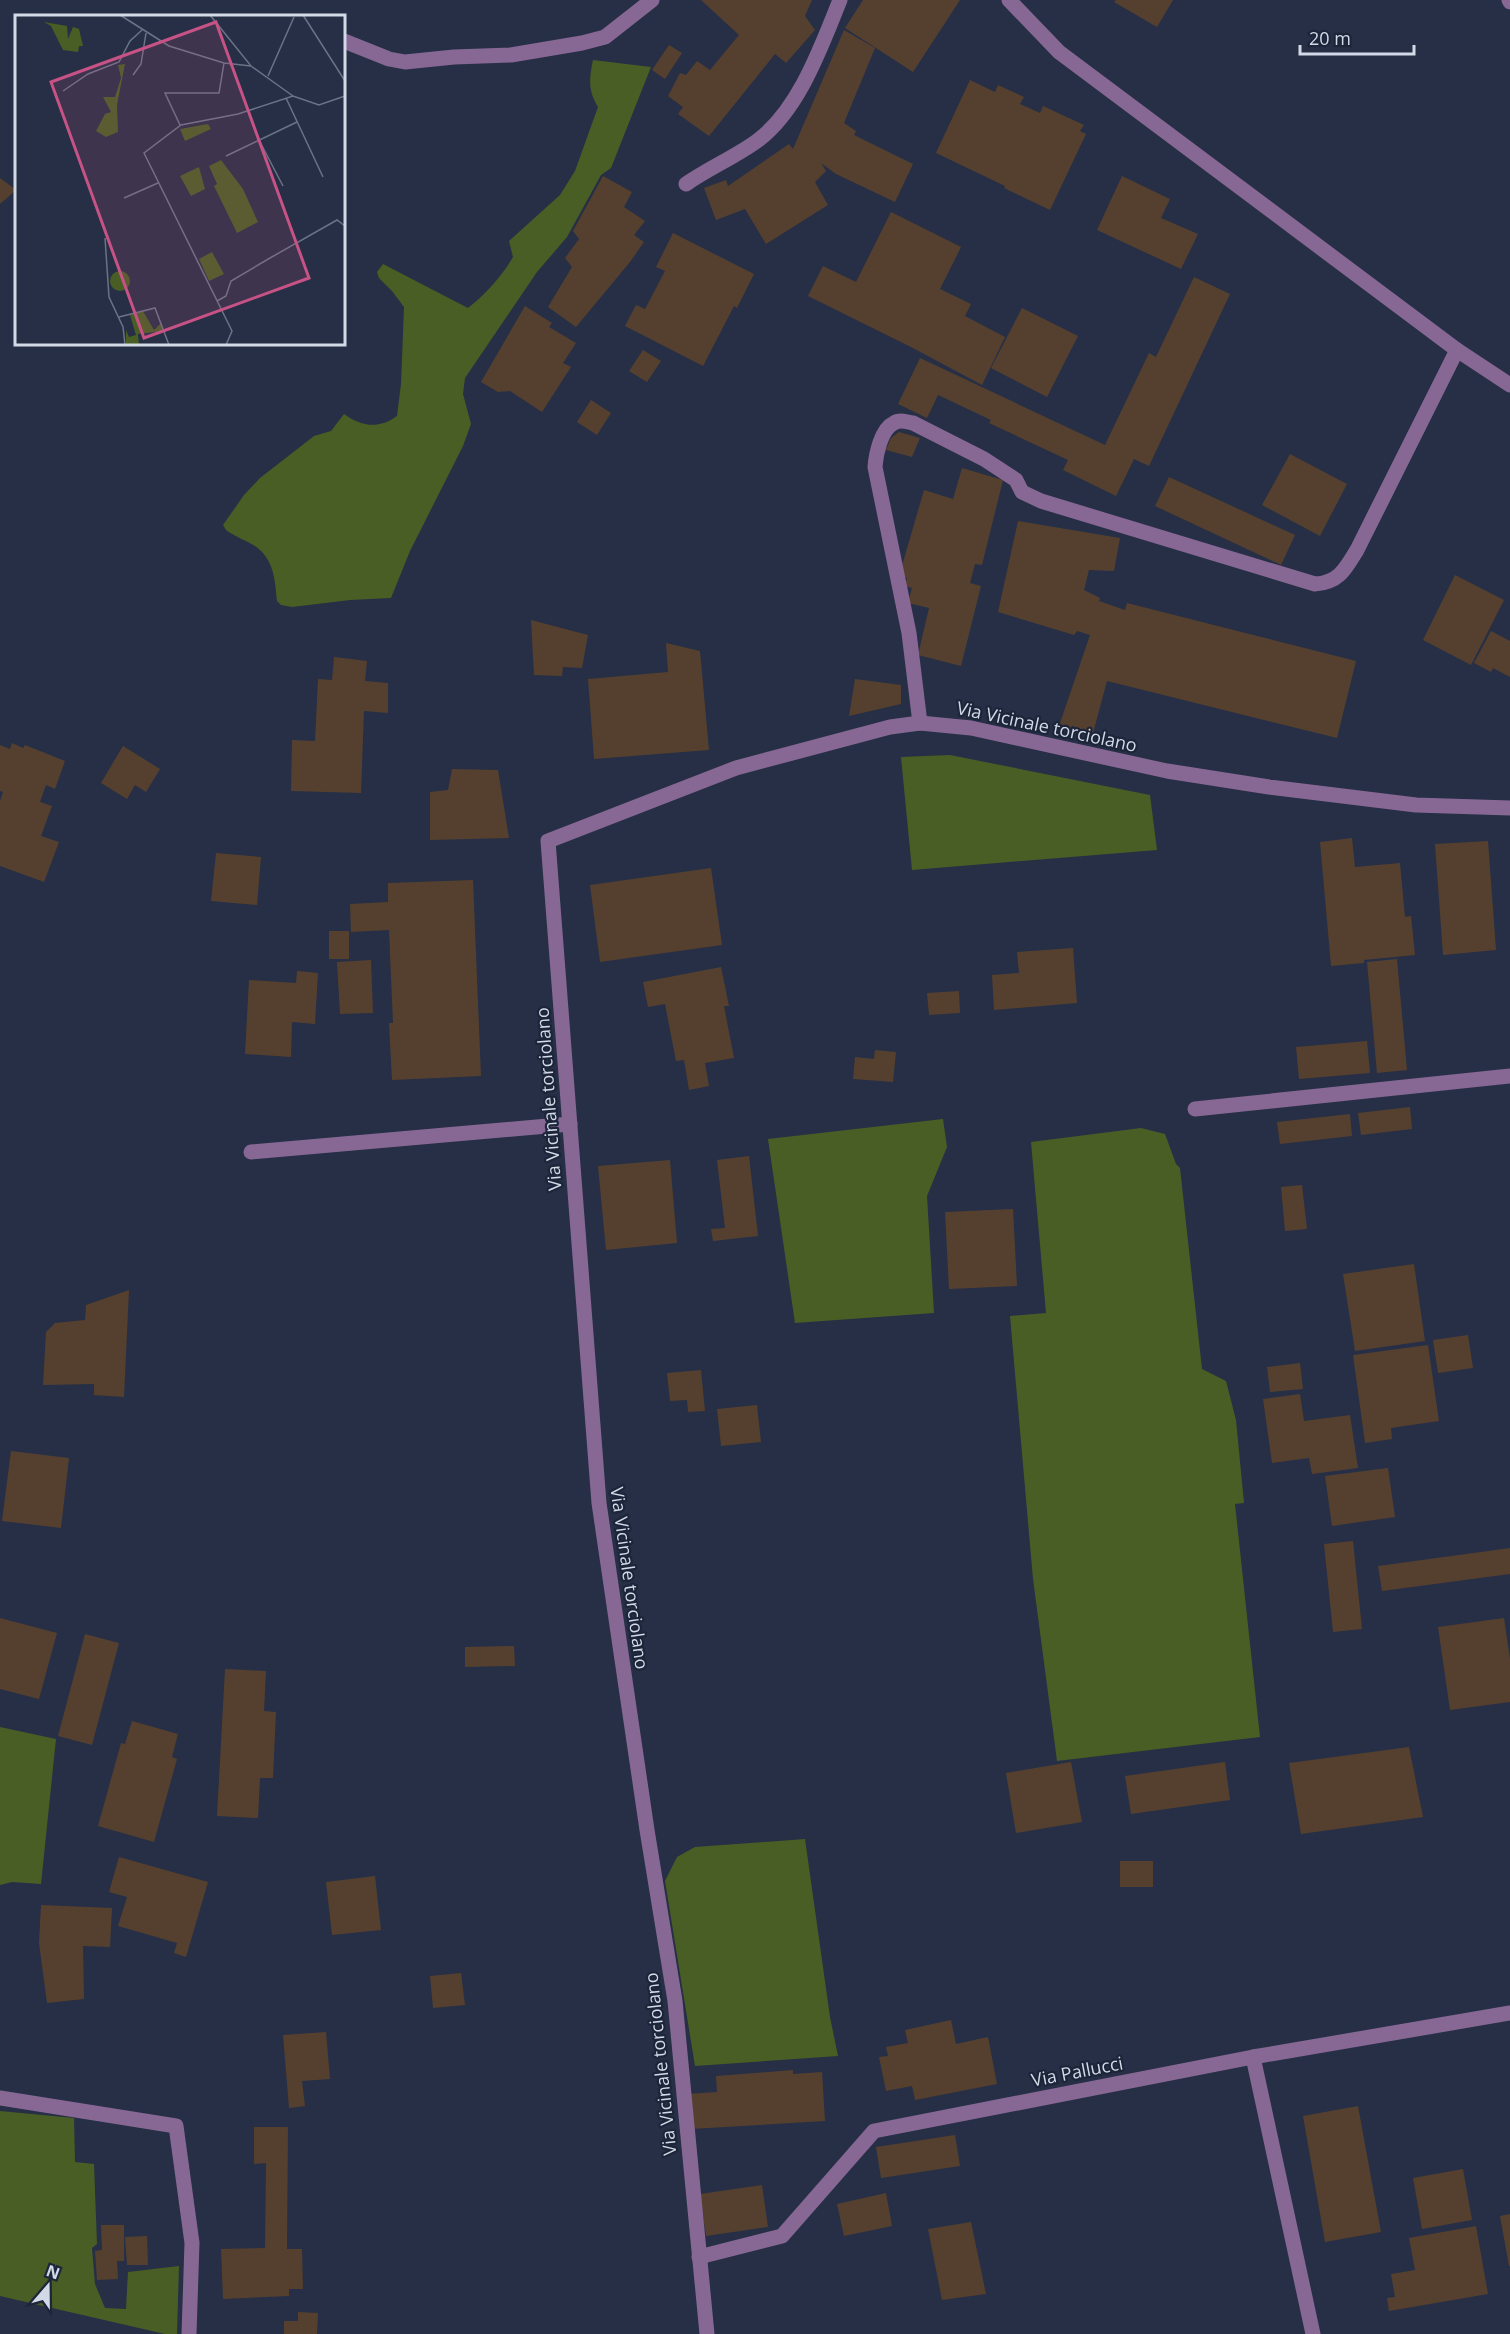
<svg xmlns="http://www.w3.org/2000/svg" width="1510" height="2334" font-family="'Open Sans',sans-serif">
<rect width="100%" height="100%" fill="#262f45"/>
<!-- green -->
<g fill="#495e25">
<path d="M593,60L651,67L611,168L601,175L567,237L537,272L465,378L463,394L471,424L463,446L410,551L391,598L350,600L292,607L281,605L277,601C275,580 274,559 255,546C246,540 235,537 226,530L223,525L244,495L260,478L314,436L331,431L344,414C362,427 379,429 397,416L401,384L404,307L392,291L379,278L377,272L383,264L468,308C485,295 502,276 513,257L509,241L560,195L575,171L598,107C588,91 589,79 593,60Z"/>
<polygon points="950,755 1150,795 1157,850 912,870 901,757"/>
<polygon points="943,1119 947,1147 927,1196 934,1313 795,1323 768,1139"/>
<polygon points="1141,1128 1165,1134 1176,1164 1180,1168 1202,1369 1226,1381 1236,1420 1244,1503 1235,1504 1260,1737 1057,1761 1033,1579 1010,1316 1046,1313 1031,1142"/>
<polygon points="0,1727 56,1739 41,1884 12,1882 0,1885"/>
<polygon points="805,1839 830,2017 838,2056 695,2066 665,1881 677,1857 695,1847"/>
<polygon points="0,2111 74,2118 75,2162 94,2164 97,2244 92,2248 95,2284 105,2308 126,2309 128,2272 179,2266 177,2334 165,2334 0,2296"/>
</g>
<!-- building -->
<g fill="#55402f">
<polygon points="701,0 812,0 805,16 815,30 786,63 775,54 709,136 678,114 683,107 668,96 680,73 686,75 697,61 710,70 739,35"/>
<polygon points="863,0 960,0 913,72 845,28"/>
<polygon points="1116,0 1173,0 1157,27 1114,2"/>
<polygon points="844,30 875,48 844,123 856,131 854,135 913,164 895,202 836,174 821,163 826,171 815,182 828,205 766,244 745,209 716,220 704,188 726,180 728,186 789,144 793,149"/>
<polygon points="669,45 682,53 665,79 652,70"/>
<polygon points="970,80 995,92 998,85 1024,97 1020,104 1040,113 1043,106 1084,125 1080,131 1086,134 1050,210 1004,188 1005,186 936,153"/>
<polygon points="603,176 632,192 624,207 645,221 634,235 644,242 630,262 576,327 548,307 572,267 565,258 579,239 573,231"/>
<polygon points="1122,176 1170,199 1161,218 1198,234 1181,269 1097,230"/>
<polygon points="0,178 16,190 0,204"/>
<polygon points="891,212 961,247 940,289 971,304 965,316 1005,337 982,385 911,347 808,296 823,266 856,282"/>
<polygon points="673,233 754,274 737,308 734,306 703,366 625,326 636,305 645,309 665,271 656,267"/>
<polygon points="1194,277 1230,294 1149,466 1134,459 1116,496 1063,470 1068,460 989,423 991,420 938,395 927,418 898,404 920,358 1105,445 1149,353 1156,357"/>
<polygon points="525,306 552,323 549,327 576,343 563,363 571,367 542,412 510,391 498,392 481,382"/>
<polygon points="1022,308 1078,336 1047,397 991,368"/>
<polygon points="643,350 661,361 647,382 629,371"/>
<polygon points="591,400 611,413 597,435 577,422"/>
<polygon points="899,432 920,438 912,457 886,450 891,438"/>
<polygon points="1290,454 1347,484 1320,536 1262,505"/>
<polygon points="962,468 1003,480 982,565 975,564 970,583 981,586 961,666 918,655 929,608 908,603 912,588 905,586 907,578 899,576 924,490 953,499"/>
<polygon points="1169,477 1295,535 1281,565 1155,506"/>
<polygon points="1018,521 1120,538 1114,571 1089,570 1084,590 1100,598 1099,601 1125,610 1127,603 1356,661 1337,738 1107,681 1092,737 1058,729 1090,635 1077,631 1074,635 998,612"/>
<polygon points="1455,575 1504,600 1471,665 1423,640"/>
<polygon points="531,620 588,635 582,668 563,667 562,676 534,675"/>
<polygon points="1491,631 1510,641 1510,677 1493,668 1491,672 1474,663"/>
<polygon points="666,643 700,651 709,750 594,759 588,679 668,672"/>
<polygon points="334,657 367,661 365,681 388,683 388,713 364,711 361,793 291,791 292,740 315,741 318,679 332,680"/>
<polygon points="855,679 901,685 901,704 849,716"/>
<polygon points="12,743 23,748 25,745 65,761 55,789 46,785 40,802 52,806 41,836 59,842 44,882 0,866 0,801 3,792 0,791 0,745 10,749"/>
<polygon points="123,746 160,769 146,792 135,785 127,799 101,783"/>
<polygon points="452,769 498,770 509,838 430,840 430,792 448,790"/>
<polygon points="1352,838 1355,867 1400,863 1405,917 1411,916 1415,955 1364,960 1364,963 1331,966 1320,842"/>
<polygon points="1488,841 1496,950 1443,955 1435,844"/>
<polygon points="216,853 261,857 257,905 211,901"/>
<polygon points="711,868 722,945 600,962 590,885"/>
<polygon points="473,880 481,1076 392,1080 389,1023 393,1023 389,930 351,932 350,904 388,902 388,883"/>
<rect x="329" y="931" width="20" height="28"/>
<polygon points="1073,948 1077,1003 994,1010 992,975 1019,973 1017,952"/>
<polygon points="1397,959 1407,1070 1377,1073 1367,962"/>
<polygon points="371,960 373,1013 340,1014 337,962"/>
<polygon points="721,967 729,1006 724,1006 734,1058 705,1063 709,1086 689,1090 684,1060 676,1061 665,1004 648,1007 643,982"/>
<polygon points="297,971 318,973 315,1024 292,1022 291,1057 245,1054 249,980 296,983"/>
<polygon points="959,991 960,1013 929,1015 927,993"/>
<polygon points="1367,1041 1370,1073 1299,1079 1296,1047"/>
<polygon points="875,1050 896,1052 893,1082 853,1079 855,1057 874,1059"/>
<polygon points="1410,1107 1412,1129 1361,1135 1358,1113"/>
<polygon points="1350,1114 1352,1136 1280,1144 1277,1122"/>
<polygon points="749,1156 758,1236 713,1241 711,1229 725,1228 717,1160"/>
<polygon points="670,1160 677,1243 606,1250 598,1166"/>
<polygon points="1302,1185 1307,1229 1285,1231 1281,1187"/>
<polygon points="1013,1209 1017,1286 949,1289 945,1212"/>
<polygon points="1414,1264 1425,1341 1355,1351 1343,1274"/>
<polygon points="129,1290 124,1397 94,1395 94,1384 43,1385 46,1332 55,1323 85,1320 86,1305"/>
<polygon points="1468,1335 1473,1368 1438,1373 1433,1340"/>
<polygon points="1428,1345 1439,1421 1391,1428 1392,1439 1365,1443 1353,1355"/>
<polygon points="1300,1363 1303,1389 1270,1392 1267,1367"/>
<polygon points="701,1370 705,1411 688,1412 687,1400 670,1401 667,1373"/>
<polygon points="1300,1394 1304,1421 1350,1415 1358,1468 1312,1474 1309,1458 1272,1463 1263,1399"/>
<polygon points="757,1405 761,1442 721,1446 717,1409"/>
<polygon points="11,1451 69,1458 61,1528 2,1521"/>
<polygon points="1388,1468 1395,1517 1332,1526 1325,1476"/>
<polygon points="1353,1541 1362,1629 1333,1632 1324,1544"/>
<polygon points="1510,1548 1510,1574 1382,1591 1378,1566"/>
<polygon points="0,1618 57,1633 39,1699 0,1689"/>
<polygon points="1504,1618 1510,1659 1510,1702 1450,1710 1438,1627"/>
<polygon points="85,1634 119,1643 92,1745 58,1736"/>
<polygon points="514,1646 515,1666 465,1667 465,1647"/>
<polygon points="225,1669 266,1671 264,1711 276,1712 273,1778 260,1778 258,1818 217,1816"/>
<polygon points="132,1721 178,1734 172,1757 177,1759 154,1842 98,1826 121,1743 125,1744"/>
<polygon points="1409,1747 1423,1817 1301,1834 1289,1763"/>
<polygon points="1071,1762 1082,1822 1016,1833 1006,1773"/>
<polygon points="1225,1762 1230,1800 1131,1814 1125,1776"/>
<polygon points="119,1857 208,1882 186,1957 174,1953 177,1943 118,1926 127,1897 109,1892"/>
<rect x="1120" y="1861" width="33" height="26"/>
<polygon points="375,1876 381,1930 332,1935 326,1882"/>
<polygon points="41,1905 112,1908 110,1947 83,1946 84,1999 47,2003 39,1943"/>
<polygon points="461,1973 465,2005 433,2008 430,1976"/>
<polygon points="951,2020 956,2044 988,2037 997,2084 915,2100 912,2086 886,2091 879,2057 888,2056 886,2047 908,2043 905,2030"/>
<polygon points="326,2032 330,2079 302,2081 305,2106 289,2108 283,2035"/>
<polygon points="793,2070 793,2074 822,2072 825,2121 691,2129 686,2094 717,2092 716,2076"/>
<polygon points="1358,2106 1381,2232 1325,2242 1303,2116"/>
<polygon points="254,2127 288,2127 287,2249 302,2249 303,2289 289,2289 289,2296 223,2299 221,2249 265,2248 266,2163 254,2164"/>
<polygon points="955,2135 960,2166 881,2178 876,2147"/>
<polygon points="1463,2169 1472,2220 1422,2229 1413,2178"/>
<polygon points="762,2185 768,2227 706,2236 700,2194"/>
<polygon points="886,2193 892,2226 844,2236 837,2204"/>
<polygon points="1510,2214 1510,2266 1509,2266 1500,2216"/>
<polygon points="971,2222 986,2294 942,2300 928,2229"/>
<polygon points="101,2225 124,2225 124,2261 117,2261 118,2279 97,2280 95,2251 102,2250"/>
<polygon points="1476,2226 1488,2294 1389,2311 1387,2298 1395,2297 1391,2274 1415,2270 1409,2238"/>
<polygon points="147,2236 148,2265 127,2265 125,2237"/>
<polygon points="298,2312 318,2313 317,2334 284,2334 284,2321 298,2321"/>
</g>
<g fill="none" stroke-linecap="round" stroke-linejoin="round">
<!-- minor -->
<g stroke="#876894" stroke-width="15">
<polyline points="1009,0 1059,52 1457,350 1510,385"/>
<polyline points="1509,0 1510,2"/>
<polyline points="344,41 389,59 405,62 454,57 511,55 582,43 605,37 652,0"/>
<path d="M686,184C709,168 735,157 757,141C799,110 821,47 840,0"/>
<path d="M920,723L909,633L875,467C876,454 881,429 894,423C900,419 907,422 913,423L984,459L1016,480L1022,492L1041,501L1315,584C1339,583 1346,568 1357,550L1457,350"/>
<polyline points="1195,1109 1510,1076"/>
<polyline points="251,1152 570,1124"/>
<polyline points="1253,2057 1313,2334"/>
<polyline points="0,2098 176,2126 192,2243 189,2334"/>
<polyline points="699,2257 782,2236 874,2131 1253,2057 1510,2013"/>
<polyline points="707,2334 675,2001 647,1830 599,1503 548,841 736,768 890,727 920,723 971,728 1167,771 1269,787 1416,805 1510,808"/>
</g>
</g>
<g text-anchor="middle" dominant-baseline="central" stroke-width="4.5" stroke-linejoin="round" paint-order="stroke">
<!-- street labels -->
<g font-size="18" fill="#d2d9e7" stroke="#1c253a">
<text transform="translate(1047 726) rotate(12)">Via Vicinale torciolano</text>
<text transform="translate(548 1099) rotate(-94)">Via Vicinale torciolano</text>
<text transform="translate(630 1578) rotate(82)">Via Vicinale torciolano</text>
<text transform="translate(660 2064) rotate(-96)">Via Vicinale torciolano</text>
<text transform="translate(1077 2071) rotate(-11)">Via Pallucci</text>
</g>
</g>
<!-- overview -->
<g transform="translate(15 15)">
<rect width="330" height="330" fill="#262f45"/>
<path d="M29,7L52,11L53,24L58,12L64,14L68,31H64L63,37L48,35L36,11ZM110,49L102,90L103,117L91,122L81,116L90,99L96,97L88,82H100L106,63L103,50ZM193,109L196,114L170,126L165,114ZM206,145L228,174L243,207L222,218L199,171L202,169L194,151ZM184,152L190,174L176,181L165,161ZM197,237L209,259L194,266L184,244ZM95 266a10 10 0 1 1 20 0a10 10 0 1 1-20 0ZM128,296L139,315L146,308L148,316L123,319L124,330H111V315L114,322L121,320L115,300Z" fill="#495e25"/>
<path fill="none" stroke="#6b7386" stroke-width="1.5" d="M105,0L154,31L209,48L236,51M195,0L236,51L278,81M288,0L330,66M118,60L126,49L131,18M253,61L279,2M48,76L73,59L104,47L115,26L127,15M271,83L308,162M165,110L150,78H204L209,48M244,125L268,171M211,141L282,107M109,183L143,168M90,223L94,282L108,312L110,330M202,286L211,281L216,266L255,243L322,205L330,211M104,302L140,293L154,330M211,330L217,316L129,138L166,110L223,99L278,81L304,90L330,81"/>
<path fill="#c75285" fill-opacity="0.15" stroke="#c75285" stroke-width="3" d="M201,7L294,263L129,323L36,67Z"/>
<rect width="330" height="330" fill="none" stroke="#d2d9e7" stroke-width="3"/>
</g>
<!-- north arrow -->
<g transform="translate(48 2286) rotate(20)" stroke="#1c253a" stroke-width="4.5" paint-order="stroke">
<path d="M0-4.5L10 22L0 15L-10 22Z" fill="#d2d9e7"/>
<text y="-9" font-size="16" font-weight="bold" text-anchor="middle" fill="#d2d9e7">N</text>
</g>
<!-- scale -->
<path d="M1300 45v9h114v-9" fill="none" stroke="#d2d9e7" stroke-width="3"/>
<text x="1309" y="45" font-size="18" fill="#d2d9e7" stroke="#1c253a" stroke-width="4.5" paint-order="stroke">20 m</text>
</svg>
